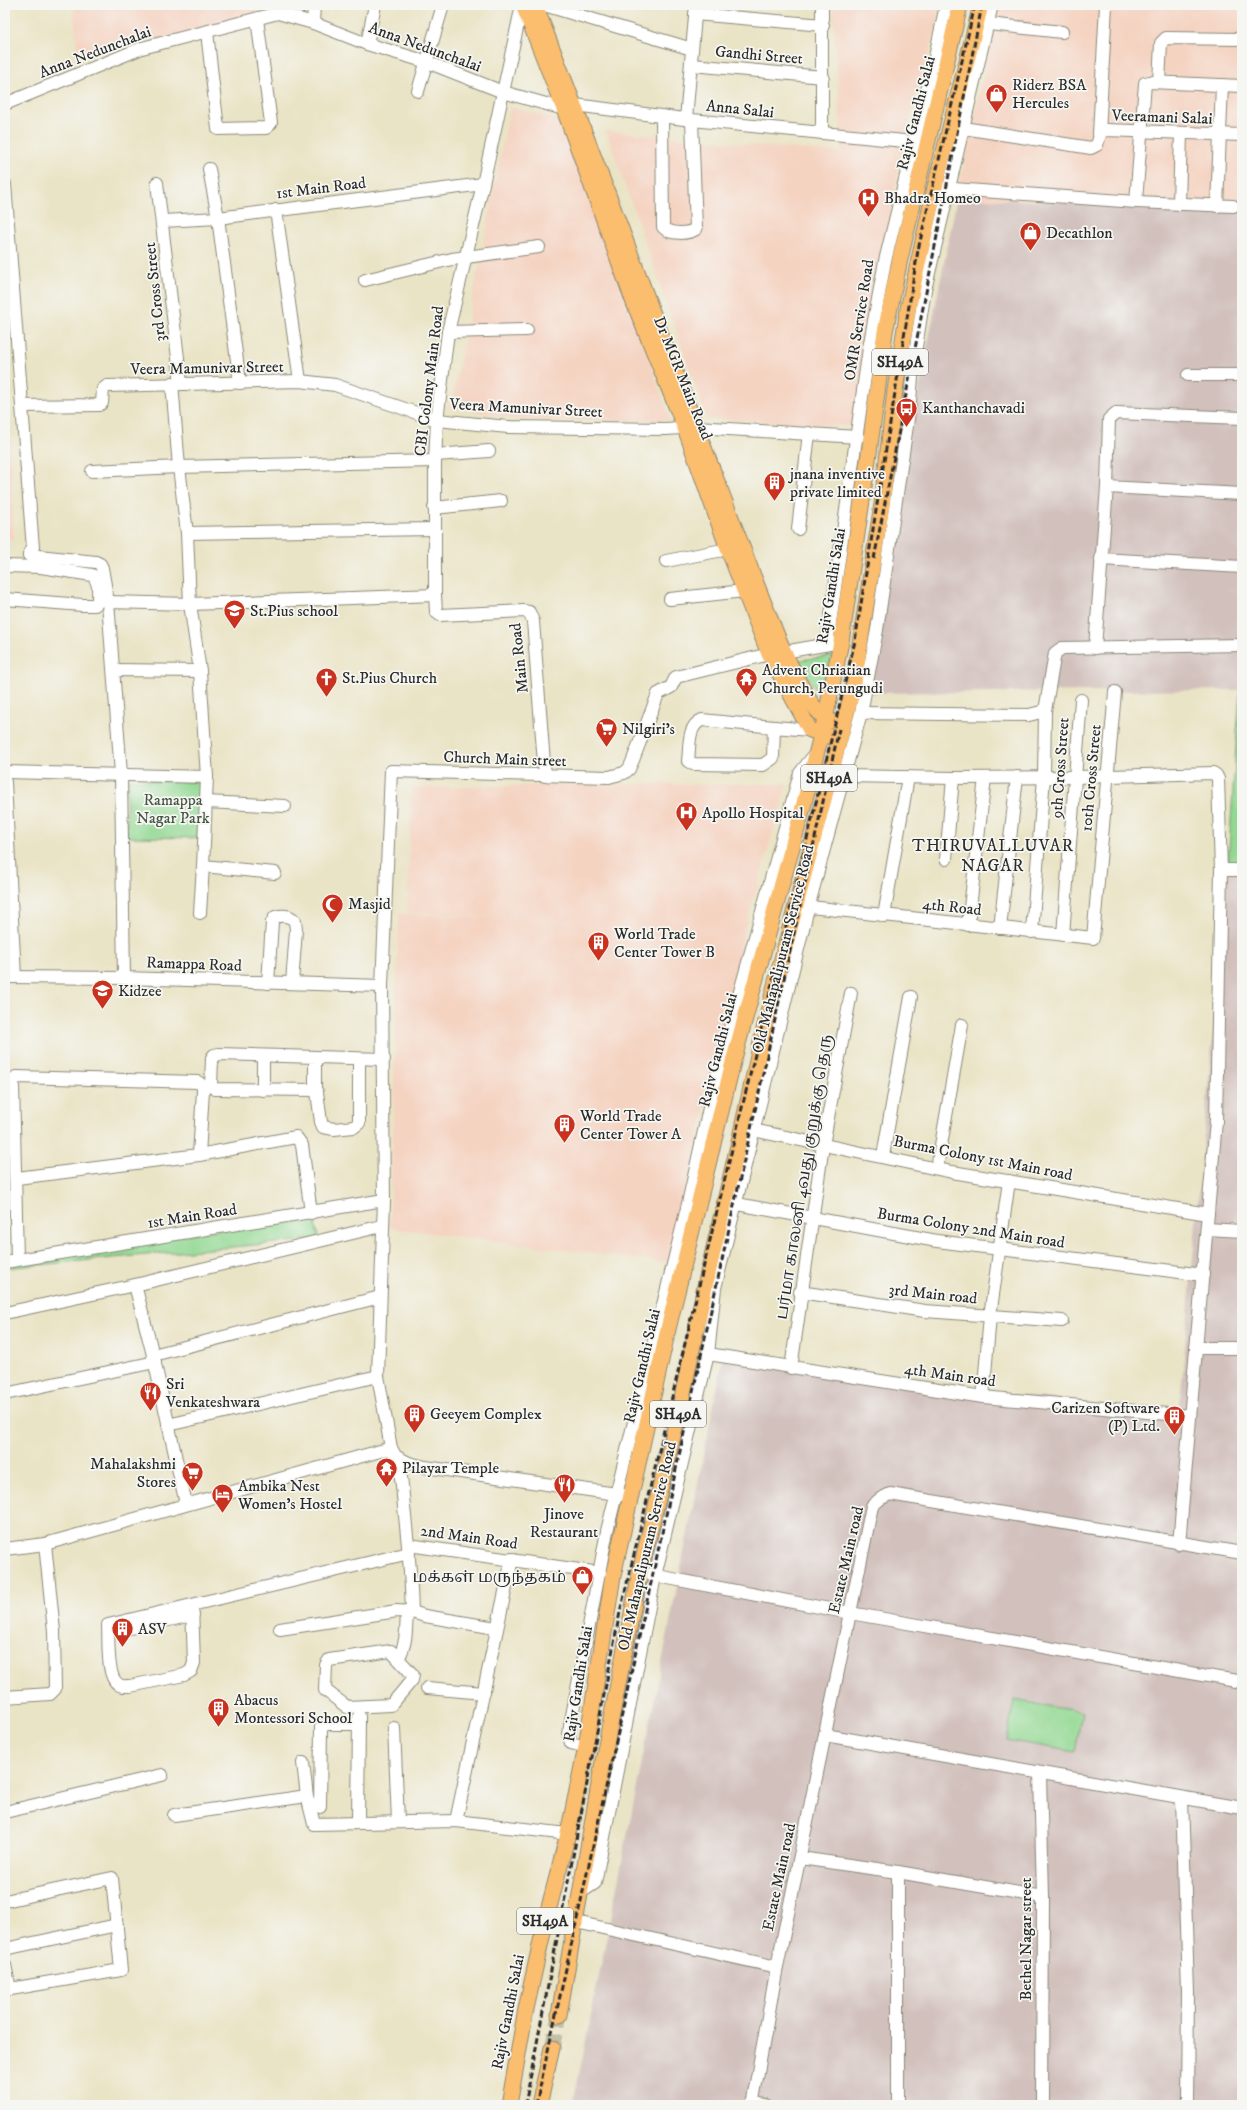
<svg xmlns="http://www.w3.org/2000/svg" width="1247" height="2110" font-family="'IM FELL DW Pica','Noto Serif Tamil',serif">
<rect width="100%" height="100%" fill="#f6f6f2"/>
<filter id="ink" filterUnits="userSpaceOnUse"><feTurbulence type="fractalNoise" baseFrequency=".025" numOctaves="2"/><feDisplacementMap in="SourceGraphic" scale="8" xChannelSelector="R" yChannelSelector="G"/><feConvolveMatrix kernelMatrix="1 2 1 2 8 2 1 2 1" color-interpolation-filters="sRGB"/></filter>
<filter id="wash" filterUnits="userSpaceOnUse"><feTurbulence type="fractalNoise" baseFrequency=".012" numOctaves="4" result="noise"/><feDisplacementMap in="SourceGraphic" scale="16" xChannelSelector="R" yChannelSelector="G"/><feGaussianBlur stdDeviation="0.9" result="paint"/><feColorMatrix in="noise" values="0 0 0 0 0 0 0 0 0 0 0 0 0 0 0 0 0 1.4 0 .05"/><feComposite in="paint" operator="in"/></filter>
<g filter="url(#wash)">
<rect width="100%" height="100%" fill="#eae4c6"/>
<!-- built -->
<g fill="#f5d3c1">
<polygon points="73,5 281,5 281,12 78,56"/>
<polygon points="833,5 943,5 904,137 853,426 707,419 606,131 842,153"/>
<polygon points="998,5 1242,5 1242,208 957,198"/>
<polygon points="510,107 564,121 671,421 517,419 451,407"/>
<polygon points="5,324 14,540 5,540"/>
<polygon points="603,784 787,784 745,929 670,1263 390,1228 399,913 588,922 407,912 412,788"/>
</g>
<!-- industrial -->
<g fill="#d1c0bc">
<polygon points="957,198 1242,208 1242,690 858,693"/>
<polygon points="1228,863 1242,863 1242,2105 573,2105 723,1358 1179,1415"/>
</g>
<!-- green -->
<g fill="#92d892" stroke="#5e825e">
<polygon points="832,656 820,699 799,660"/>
<polygon points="1240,690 1242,690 1242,863 1228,863"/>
<polygon points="126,780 202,782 200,838 127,837"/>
<polygon points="313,1215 319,1239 5,1268 5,1263"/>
<polygon points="1014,1700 1082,1712 1075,1752 1007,1740"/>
</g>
</g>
<g filter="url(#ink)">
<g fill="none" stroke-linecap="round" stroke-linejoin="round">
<!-- major-tunnel -->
<polyline stroke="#c4bfa7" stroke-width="15" stroke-dasharray="15 8" stroke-linecap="butt" points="552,2048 559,2015"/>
<defs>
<g id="minor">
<polyline points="522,5 483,184 448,332 437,420 435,461 435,595 436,612 440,615 523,611 529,612 533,621 545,776"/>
<polyline points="544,5 692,49"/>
<polyline points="695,14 823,25"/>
<polyline points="313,23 314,5"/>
<polyline points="989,24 1062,32"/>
<polyline points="207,32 218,129 266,128 271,123 257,19"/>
<polyline points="367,44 375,5"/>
<polyline points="692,65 823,77"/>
<polyline points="1159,82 1161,43 1166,38 1242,39"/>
<polyline points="418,91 443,5"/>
<polyline points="5,104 142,48 278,13 313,23 367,44 427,62 503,92 564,109 575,105 692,120 914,142 927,145"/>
<path d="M662,116L663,227C670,235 688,234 696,229L692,120"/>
<polyline points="686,119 696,5"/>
<polyline points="957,127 1091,148 1097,145 1101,132 1106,130 1242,135"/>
<polyline points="822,133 822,5"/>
<polyline points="1099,134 1106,5"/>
<polyline points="209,169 218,218 240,383"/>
<polyline points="157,183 181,383"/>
<polyline points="5,184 32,536 33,547 29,555"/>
<polyline points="940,188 1136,202 1233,206"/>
<polyline points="1136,202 1145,83 1150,82 1242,86"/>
<polyline points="1179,204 1181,133"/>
<polyline points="1217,206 1222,85"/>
<polyline points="276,210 300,381"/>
<polyline points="163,221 218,218 483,184"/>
<polyline points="365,280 452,259 539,247"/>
<polyline points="448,332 527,330"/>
<polyline points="1188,375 1242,375"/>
<polyline points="172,383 179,467 187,533 190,604 200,671 207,777 203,866"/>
<polyline points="22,406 99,405 102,403 103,389 107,386 300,381 335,385 437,420 508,427 666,429 696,427 858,437"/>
<polyline points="436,455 489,451"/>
<polyline points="92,471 179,467 435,461"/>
<polyline points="1107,487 1242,494"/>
<polyline points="434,508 501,501"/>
<polyline points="798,529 809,433"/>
<polyline points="187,533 434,529"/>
<polyline points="29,555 96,562 100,564 102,568 108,602 121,774 124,978"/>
<polyline points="1101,559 1242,567"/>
<polyline points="666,561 728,549"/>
<path d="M5,566L41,567L92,575C100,582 98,592 98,602L95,605H83L5,599"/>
<polyline points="670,599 744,591"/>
<polyline points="108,602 190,604 435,595"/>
<polyline points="827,644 869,348 885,261 934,62 946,5"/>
<polyline points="1095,648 1107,487 1109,419 1116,413 1242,418"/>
<polyline points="784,652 835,643"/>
<polyline points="114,670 200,671"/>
<polyline points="861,713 1029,715 1045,711 1055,653 1062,648 1242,645"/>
<path d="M774,727L773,758L763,765L693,764L688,761C690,747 687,726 702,720L774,727L810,730"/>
<polyline points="5,772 207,777"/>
<polyline points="845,776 953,778 1076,777 1213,773 1216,775 1218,779 1221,870 1216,1121 1179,1544"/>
<polyline points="5,782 15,977"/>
<polyline points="206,802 285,806"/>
<polyline points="946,859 953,778"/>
<polyline points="1221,870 1242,870"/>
<polyline points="801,906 1093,938 1115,692"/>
<polyline points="200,913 203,866 275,873"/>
<polyline points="884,916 908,777"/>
<polyline points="968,925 985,778"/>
<polyline points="1000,928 1017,777"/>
<polyline points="1032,932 1044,777 1045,711"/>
<polyline points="1063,935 1081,700"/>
<polyline points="5,977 124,978 382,986"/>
<path d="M268,983L272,922L275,917C283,915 289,915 295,921L296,930L292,983"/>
<polyline points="263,1056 263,1090"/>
<polyline points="315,1058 315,1090 215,1089 211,1086 212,1058 214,1055 219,1054 384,1059"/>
<polyline points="315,1090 317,1092 321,1122 323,1127 334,1129 354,1127 359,1123 359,1059"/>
<polyline points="753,1130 952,1172 1208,1214"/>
<polyline points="883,1156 911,997"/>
<polyline points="937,1168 962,1025"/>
<polyline points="17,1178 199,1155 296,1137 302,1145 311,1213"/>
<polyline points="737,1204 937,1241 1203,1275"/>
<polyline points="1207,1229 1242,1231"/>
<polyline points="17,1260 13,1083 16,1077 198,1082 203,1086 203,1091 199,1155"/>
<polyline points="5,1262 384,1200"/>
<polyline points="135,1285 153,1355 186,1504"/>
<polyline points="800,1292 925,1311 1062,1321"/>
<polyline points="5,1313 135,1285 382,1226"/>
<polyline points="1196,1348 1242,1348"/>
<polyline points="708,1354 983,1397 1190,1416"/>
<polyline points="153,1355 380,1297"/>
<polyline points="791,1368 823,1145 851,993"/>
<polyline points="5,1394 155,1362"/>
<polyline points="983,1397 990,1316 1009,1181"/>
<polyline points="168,1425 378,1376"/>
<polyline points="397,1457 409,1463 425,1467 624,1495"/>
<polyline points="409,1545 600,1573"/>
<polyline points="5,1549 45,1544 391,1448"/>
<polyline points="647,1574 850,1613 1242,1682"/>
<path d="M192,1605L194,1663L191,1671L184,1675L130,1686C126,1686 121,1687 118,1684C106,1676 109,1639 108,1625L409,1553"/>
<path d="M412,1612C411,1577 408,1542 404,1507C402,1487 402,1465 391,1448L378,1376L384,1200L382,986L391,771L609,777L624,773L629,769L633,760L658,694L671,687L676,677L769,654"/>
<polyline points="125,1629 193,1615"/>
<polyline points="280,1629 397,1611 412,1612 425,1616 496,1628"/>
<polygon points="391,1651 413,1675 412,1680 391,1705 347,1707 325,1690 326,1665 329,1660"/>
<path d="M399,1657C407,1643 406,1628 407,1611"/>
<polyline points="427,1688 484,1693"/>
<polyline points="5,1697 50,1694 55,1689 54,1631 45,1544"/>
<polyline points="394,1728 398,1821"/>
<polyline points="825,1735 1242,1808"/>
<polyline points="586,1747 571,1743 569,1736 570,1726 607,1531 687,1208 713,1090 800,773 815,754"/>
<polyline points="303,1763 307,1796 314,1824 456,1821 568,1834"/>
<polyline points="1040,1773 1043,1897 1042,2105"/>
<polyline points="1182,1798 1188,1991 1187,2105"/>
<polyline points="320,1807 321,1727 327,1724 359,1724"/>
<polyline points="5,1812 162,1775"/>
<polyline points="174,1815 307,1796"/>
<polyline points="456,1821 512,1559"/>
<polyline points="358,1823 359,1716"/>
<polyline points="800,1858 898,1872 1043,1897"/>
<polyline points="581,1892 595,1883 655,1576 708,1354 715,1288 808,908 861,713 877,630 909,412 913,366 925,290 992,5"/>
<polyline points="5,1901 112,1878 121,1970 5,1990"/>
<polyline points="576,1922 777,1967 752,2105"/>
<polyline points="5,1949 117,1925"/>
<polyline points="5,1965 10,1989"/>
<polyline points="777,1967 872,1506 880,1499 890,1494 1242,1553"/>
<polyline points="752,2102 765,2105"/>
<polyline points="898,2105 898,1872"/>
</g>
<g id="major">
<polyline points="523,5 564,109 634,303 685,428 728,549 769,654 810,730 831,737"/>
<path d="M535,5C598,164 656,325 718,484C740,540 760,597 784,652C792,669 813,716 831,721"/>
<polyline points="559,2015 605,1750 640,1572 681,1403 705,1286 741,1133 767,1016 853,688 882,504 895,390 908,309 935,187 981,5"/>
<polyline points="509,2105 526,2009 545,1923 568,1834 586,1747 613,1576 668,1329 733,1062 803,807 825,719 841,642 869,453 885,332 900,259 960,5"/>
<polyline points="539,2105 552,2048"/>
</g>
</defs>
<!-- minor casing -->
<use href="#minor" stroke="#8a8878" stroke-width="14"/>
<!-- major casing -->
<use href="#major" stroke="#8a8878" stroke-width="17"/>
<!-- minor -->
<use href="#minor" stroke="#fff" stroke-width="12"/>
<!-- major -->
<use href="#major" stroke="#fbbd6e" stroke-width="15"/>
<!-- rail -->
<g stroke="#2b2b2b" stroke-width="3" stroke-dasharray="6 3" stroke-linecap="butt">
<polyline points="874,559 982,5"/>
<polyline points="525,2105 620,1612 855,641 918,250 975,5"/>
<polyline points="536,2105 839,729"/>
</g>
</g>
</g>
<!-- icons -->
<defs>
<symbol id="shop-pin" viewBox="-11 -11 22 30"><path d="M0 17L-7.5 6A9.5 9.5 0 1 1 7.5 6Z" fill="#c8321e" stroke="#f6f6f2"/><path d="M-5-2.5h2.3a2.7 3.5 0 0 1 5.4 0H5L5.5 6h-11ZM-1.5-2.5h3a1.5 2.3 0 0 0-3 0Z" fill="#fff"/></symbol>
<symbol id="hospital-pin" viewBox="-11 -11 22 30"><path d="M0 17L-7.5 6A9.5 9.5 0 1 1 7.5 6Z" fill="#c8321e" stroke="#f6f6f2"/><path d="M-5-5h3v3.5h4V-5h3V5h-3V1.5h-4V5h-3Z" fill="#fff"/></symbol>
<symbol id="bus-pin" viewBox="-11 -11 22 30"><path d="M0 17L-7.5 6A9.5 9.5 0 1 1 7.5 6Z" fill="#c8321e" stroke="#f6f6f2"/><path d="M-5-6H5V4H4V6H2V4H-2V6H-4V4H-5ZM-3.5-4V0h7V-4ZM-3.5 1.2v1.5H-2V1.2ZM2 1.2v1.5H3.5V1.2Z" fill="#fff"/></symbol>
<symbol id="building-pin" viewBox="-11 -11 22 30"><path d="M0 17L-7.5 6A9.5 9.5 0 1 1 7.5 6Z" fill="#c8321e" stroke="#f6f6f2"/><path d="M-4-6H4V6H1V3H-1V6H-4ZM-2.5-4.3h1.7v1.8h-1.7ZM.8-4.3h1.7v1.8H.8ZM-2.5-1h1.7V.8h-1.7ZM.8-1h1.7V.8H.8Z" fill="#fff"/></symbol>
<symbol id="school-pin" viewBox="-11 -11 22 30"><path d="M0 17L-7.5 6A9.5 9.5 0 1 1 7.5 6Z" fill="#c8321e" stroke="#f6f6f2"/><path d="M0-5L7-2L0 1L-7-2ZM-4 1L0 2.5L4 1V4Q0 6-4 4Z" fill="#fff"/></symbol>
<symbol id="church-pin" viewBox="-11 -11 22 30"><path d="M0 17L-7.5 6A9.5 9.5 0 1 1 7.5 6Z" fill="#c8321e" stroke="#f6f6f2"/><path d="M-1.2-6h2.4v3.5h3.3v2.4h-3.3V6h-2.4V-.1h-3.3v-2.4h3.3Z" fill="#fff"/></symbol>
<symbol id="temple-pin" viewBox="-11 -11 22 30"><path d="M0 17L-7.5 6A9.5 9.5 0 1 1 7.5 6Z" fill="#c8321e" stroke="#f6f6f2"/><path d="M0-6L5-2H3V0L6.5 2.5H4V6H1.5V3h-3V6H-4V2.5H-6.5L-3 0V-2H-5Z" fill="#fff"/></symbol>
<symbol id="supermarket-pin" viewBox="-11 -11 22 30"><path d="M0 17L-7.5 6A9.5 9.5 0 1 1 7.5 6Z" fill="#c8321e" stroke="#f6f6f2"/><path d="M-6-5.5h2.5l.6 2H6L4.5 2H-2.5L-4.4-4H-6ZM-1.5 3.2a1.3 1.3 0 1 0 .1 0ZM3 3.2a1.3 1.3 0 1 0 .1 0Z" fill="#fff"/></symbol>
<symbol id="mosque-pin" viewBox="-11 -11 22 30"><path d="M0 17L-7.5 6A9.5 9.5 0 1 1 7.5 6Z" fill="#c8321e" stroke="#f6f6f2"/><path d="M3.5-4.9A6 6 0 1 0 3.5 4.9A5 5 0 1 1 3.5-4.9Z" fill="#fff"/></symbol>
<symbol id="restaurant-pin" viewBox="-11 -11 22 30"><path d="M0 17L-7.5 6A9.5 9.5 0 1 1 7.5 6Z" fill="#c8321e" stroke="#f6f6f2"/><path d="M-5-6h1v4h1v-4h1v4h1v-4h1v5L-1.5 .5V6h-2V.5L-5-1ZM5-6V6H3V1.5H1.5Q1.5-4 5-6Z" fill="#fff"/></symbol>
<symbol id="hotel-pin" viewBox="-11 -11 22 30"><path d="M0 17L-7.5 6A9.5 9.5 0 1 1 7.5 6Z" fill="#c8321e" stroke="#f6f6f2"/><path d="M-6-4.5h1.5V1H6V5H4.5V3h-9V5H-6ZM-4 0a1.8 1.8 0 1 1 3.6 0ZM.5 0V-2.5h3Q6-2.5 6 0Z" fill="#fff"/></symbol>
</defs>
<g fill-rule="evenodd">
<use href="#shop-pin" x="984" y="82" width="25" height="34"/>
<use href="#hospital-pin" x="856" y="186" width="25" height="34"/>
<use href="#shop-pin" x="1018" y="220" width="25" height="34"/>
<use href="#bus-pin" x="894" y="396" width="25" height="34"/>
<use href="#building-pin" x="762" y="470" width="25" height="34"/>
<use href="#school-pin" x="222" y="598" width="25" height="34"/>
<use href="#church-pin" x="314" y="666" width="25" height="34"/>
<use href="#temple-pin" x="734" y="666" width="25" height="34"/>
<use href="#supermarket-pin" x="594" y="716" width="25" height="34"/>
<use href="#hospital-pin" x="674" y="800" width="25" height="34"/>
<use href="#mosque-pin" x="320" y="892" width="25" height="34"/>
<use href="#building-pin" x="586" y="930" width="25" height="34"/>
<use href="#school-pin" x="90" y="978" width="25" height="34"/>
<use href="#building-pin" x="552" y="1112" width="25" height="34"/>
<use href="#restaurant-pin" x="138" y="1380" width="25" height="34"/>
<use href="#building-pin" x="402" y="1402" width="25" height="34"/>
<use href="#building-pin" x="1162" y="1404" width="25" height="34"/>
<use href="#temple-pin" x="374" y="1456" width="25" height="34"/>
<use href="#supermarket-pin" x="180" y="1460" width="25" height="34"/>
<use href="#restaurant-pin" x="552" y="1472" width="25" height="34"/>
<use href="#hotel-pin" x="210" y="1482" width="25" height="34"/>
<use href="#shop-pin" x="570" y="1564" width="25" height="34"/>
<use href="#building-pin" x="110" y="1616" width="25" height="34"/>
<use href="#building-pin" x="206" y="1696" width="25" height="34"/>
</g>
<g text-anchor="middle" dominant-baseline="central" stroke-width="3.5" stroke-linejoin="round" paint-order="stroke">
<!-- shield labels -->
<g fill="#f6f6f2" stroke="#686867" stroke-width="1">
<rect x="872" y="349" width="56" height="26" rx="3"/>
<rect x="801" y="765" width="56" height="26" rx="3"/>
<rect x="650" y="1401" width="56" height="26" rx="3"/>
<rect x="517" y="1908" width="56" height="26" rx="3"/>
</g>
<g font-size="15" font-weight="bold" fill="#2b2b2b">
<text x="900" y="362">SH49A</text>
<text x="829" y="778">SH49A</text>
<text x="678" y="1414">SH49A</text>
<text x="545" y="1921">SH49A</text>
</g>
<!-- street labels -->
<g font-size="16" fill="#2b2b2b" stroke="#f6f6f2">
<text transform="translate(425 47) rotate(20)">Anna Nedunchalai</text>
<text transform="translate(95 52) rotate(-21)">Anna Nedunchalai</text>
<text transform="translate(759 55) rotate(5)">Gandhi Street</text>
<text transform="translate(740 109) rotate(6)">Anna Salai</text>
<text transform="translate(916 113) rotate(-76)">Rajiv Gandhi Salai</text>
<text transform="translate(1162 117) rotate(2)">Veeramani Salai</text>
<text transform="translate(321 188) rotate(-7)">1st Main Road</text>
<text transform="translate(155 292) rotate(-96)">3rd Cross Street</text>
<text transform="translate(859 320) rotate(-81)">OMR Service Road</text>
<text transform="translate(207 368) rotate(-1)">Veera Mamunivar Street</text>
<text transform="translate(683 378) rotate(68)">Dr MGR Main Road</text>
<text transform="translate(429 381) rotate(-83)">CBI Colony Main Road</text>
<text transform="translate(526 408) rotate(3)">Veera Mamunivar Street</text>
<text transform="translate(831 586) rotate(-81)">Rajiv Gandhi Salai</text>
<text transform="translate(519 658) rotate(-96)">Main Road</text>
<text transform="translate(505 759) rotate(2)">Church Main street</text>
<text transform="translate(1060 768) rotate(-86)">9th Cross Street</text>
<text transform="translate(1091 778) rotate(-85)">10th Cross Street</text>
<text transform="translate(952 907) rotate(6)">4th Road</text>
<text transform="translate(783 949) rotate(-76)">Old Mahapalipuram Service Road</text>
<text transform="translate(194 964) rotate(2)">Ramappa Road</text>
<text transform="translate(718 1050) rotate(-76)">Rajiv Gandhi Salai</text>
<text transform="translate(983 1158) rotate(11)">Burma Colony 1st Main road</text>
<text transform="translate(804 1177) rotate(-81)">பர்மா காலனி 4வது குறுக்கு தெரு</text>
<text transform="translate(192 1216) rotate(-9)">1st Main Road</text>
<text transform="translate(971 1228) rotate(9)">Burma Colony 2nd Main road</text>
<text transform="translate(933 1294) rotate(6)">3rd Main road</text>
<text transform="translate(642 1366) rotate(-77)">Rajiv Gandhi Salai</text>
<text transform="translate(950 1375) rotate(8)">4th Main road</text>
<text transform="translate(469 1537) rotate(8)">2nd Main Road</text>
<text transform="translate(647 1546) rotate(-77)">Old Mahapalipuram Service Road</text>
<text transform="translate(846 1560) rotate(-77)">Estate Main road</text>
<text transform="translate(578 1684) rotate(-81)">Rajiv Gandhi Salai</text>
<text transform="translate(779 1877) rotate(-78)">Estate Main road</text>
<text transform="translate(1026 1939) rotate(-90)">Bethel Nagar street</text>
<text transform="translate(508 2012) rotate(-79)">Rajiv Gandhi Salai</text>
</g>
<!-- poi labels -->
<g font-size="16" fill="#2b2b2b" stroke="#f6f6f2" text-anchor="start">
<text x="1012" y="85">Riderz BSA<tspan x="1012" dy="18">Hercules</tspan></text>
<text x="884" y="198">Bhadra Homeo</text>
<text x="1046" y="233">Decathlon</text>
<text x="922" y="408">Kanthanchavadi</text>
<text x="790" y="474">jnana inventive<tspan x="790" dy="18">private limited</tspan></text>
<text x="250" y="611">St.Pius school</text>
<text x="762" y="670">Advent Chriatian<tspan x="762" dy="18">Church, Perungudi</tspan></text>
<text x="342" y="678">St.Pius Church</text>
<text x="622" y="729">Nilgiri's</text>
<text x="702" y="813">Apollo Hospital</text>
<text x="348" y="904">Masjid</text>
<text x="614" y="934">World Trade<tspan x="614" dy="18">Center Tower B</tspan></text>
<text x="118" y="991">Kidzee</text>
<text x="580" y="1116">World Trade<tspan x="580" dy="18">Center Tower A</tspan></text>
<text x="166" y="1384">Sri<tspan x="166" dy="18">Venkateshwara</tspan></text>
<text x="1160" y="1408" text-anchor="end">Carizen Software<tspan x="1160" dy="18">(P) Ltd.</tspan></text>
<text x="430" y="1414">Geeyem Complex</text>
<text x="176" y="1464" text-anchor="end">Mahalakshmi<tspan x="176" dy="18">Stores</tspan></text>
<text x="402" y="1468">Pilayar Temple</text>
<text x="238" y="1486">Ambika Nest<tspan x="238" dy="18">Women's Hostel</tspan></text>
<text x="564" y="1514" text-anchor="middle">Jinove<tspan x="564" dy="18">Restaurant</tspan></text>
<text x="566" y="1577" text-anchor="end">மக்கள் மருந்தகம்</text>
<text x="138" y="1629">ASV</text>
<text x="234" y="1700">Abacus<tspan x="234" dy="18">Montessori School</tspan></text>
</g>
<!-- park labels -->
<g font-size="16" fill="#455645" stroke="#f6f6f2">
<text x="173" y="800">Ramappa<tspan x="173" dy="18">Nagar Park</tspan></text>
</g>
<!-- neighbourhood labels -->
<g font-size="17" letter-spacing="1" fill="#2b2b2b" stroke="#f6f6f2">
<text x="993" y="846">THIRUVALLUVAR<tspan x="993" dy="20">NAGAR</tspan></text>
</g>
</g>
<!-- margin -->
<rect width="1247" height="2110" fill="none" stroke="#f6f6f2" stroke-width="20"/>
</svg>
